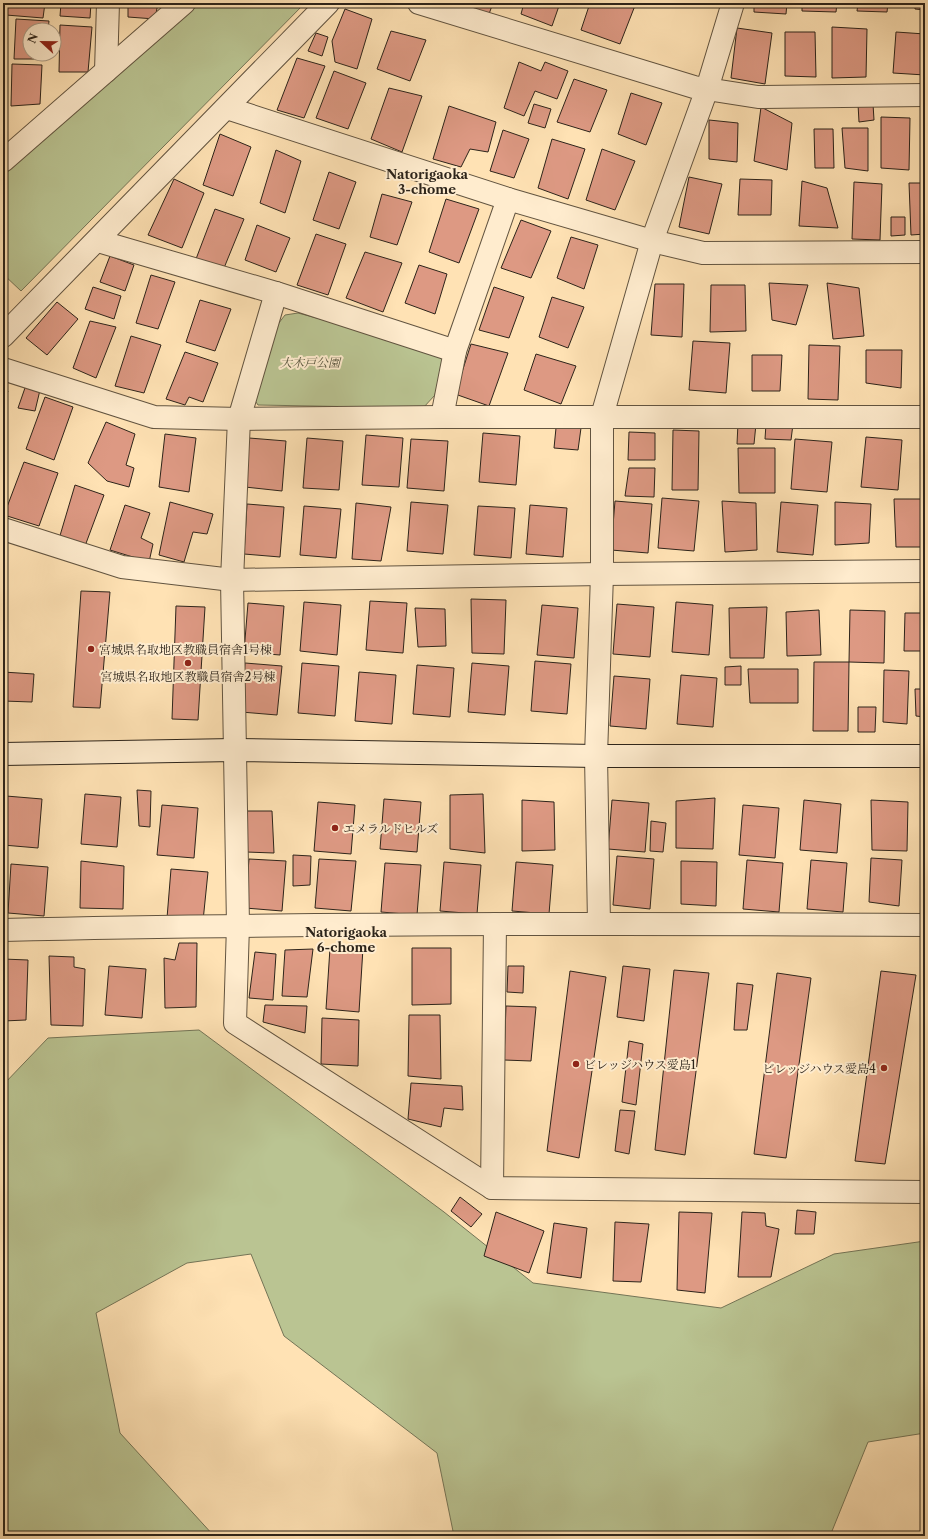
<svg xmlns="http://www.w3.org/2000/svg" width="928" height="1539" font-family="'Libre Caslon Text','Noto Serif JP',serif">
<rect width="100%" height="100%" fill="#ffe2b4"/>
<filter id="stains"><feTurbulence type="fractalNoise" baseFrequency=".005" numOctaves="4"/><feColorMatrix values="0 0 0 0 .2 0 0 0 0 .09 0 0 0 0 .02 0 0 0 .5 -.17"/></filter>
<radialGradient id="worn" r=".72"><stop offset=".6" stop-color="#630" stop-opacity="0"/><stop offset="1" stop-color="#630" stop-opacity=".3"/></radialGradient>
<!-- green -->
<g fill="#bac492" stroke="#747456">
<polygon points="198,3 305,3 21,291 3,274 3,173"/>
<polygon points="298,313 436,350 443,360 435,395 423,408 258,405 252,396 272,332 285,315"/>
<polygon points="199,1030 444,1212 533,1283 721,1308 834,1254 925,1241 925,1433 868,1442 830,1536 454,1536 437,1453 284,1336 251,1254 187,1263 96,1313 120,1433 214,1536 3,1536 3,1085 48,1038"/>
</g>
<!-- building -->
<g fill="#dd9983" stroke="#2d241a">
<polygon points="7,3 45,3 43,18 6,15"/>
<polygon points="61,3 91,3 90,18 60,16"/>
<polygon points="128,3 158,3 155,19 128,17"/>
<polygon points="461,3 493,3 489,14"/>
<polygon points="524,3 560,3 552,26 521,14"/>
<polygon points="590,3 636,3 620,44 581,30"/>
<polygon points="754,3 787,3 786,14 754,12"/>
<polygon points="802,3 837,3 836,12 802,11"/>
<polygon points="858,3 888,3 887,12 857,11"/>
<polygon points="915,3 925,3 925,10 915,9"/>
<polygon points="345,9 372,19 357,69 335,62 332,41"/>
<polygon points="16,19 49,21 48,30 30,30 30,54 46,54 46,59 14,59"/>
<polygon points="60,25 92,27 88,72 59,72"/>
<polygon points="832,27 867,29 866,77 832,78"/>
<polygon points="737,28 772,33 765,84 731,78"/>
<polygon points="391,31 426,40 410,81 377,69"/>
<polygon points="785,32 815,32 816,77 785,76"/>
<polygon points="896,32 925,34 925,75 893,73"/>
<polygon points="316,33 328,37 322,56 308,51"/>
<polygon points="297,58 325,66 304,118 277,110"/>
<polygon points="519,62 541,71 545,62 568,71 557,99 535,91 524,116 504,108"/>
<polygon points="12,64 42,65 40,104 11,106"/>
<polygon points="334,71 366,83 348,129 316,118"/>
<polygon points="574,79 607,90 590,132 557,122"/>
<polygon points="389,88 422,96 402,152 371,139"/>
<polygon points="631,93 662,103 646,145 618,134"/>
<polygon points="534,104 551,109 545,128 528,123"/>
<polygon points="858,104 873,104 874,120 859,122"/>
<polygon points="449,106 496,122 488,152 470,149 461,167 433,159"/>
<polygon points="761,107 792,123 787,170 754,161"/>
<polygon points="881,117 910,118 909,170 881,168"/>
<polygon points="709,120 738,123 737,162 709,159"/>
<polygon points="842,128 868,128 868,171 845,168"/>
<polygon points="814,129 833,129 834,168 815,168"/>
<polygon points="503,130 529,139 514,178 490,171"/>
<polygon points="220,134 251,147 233,196 203,185"/>
<polygon points="552,139 585,149 568,199 538,188"/>
<polygon points="602,149 635,161 615,210 586,200"/>
<polygon points="276,150 301,161 285,213 260,203"/>
<polygon points="329,172 356,182 339,229 313,220"/>
<polygon points="689,177 722,184 709,234 679,227"/>
<polygon points="174,179 204,193 182,248 148,235"/>
<polygon points="740,179 772,180 771,215 738,215"/>
<polygon points="802,181 827,188 838,228 799,226"/>
<polygon points="854,182 882,184 880,240 852,239"/>
<polygon points="909,183 925,183 925,234 911,235"/>
<polygon points="382,194 412,202 397,245 370,237"/>
<polygon points="446,199 479,209 459,263 429,252"/>
<polygon points="215,209 244,219 224,268 196,259"/>
<polygon points="891,217 905,217 905,235 891,236"/>
<polygon points="521,220 551,231 531,278 501,268"/>
<polygon points="257,225 290,238 276,272 245,260"/>
<polygon points="316,234 346,244 328,295 297,285"/>
<polygon points="571,237 598,245 584,289 557,278"/>
<polygon points="365,252 402,263 383,312 346,298"/>
<polygon points="110,256 134,265 125,291 100,282"/>
<polygon points="419,265 447,274 435,314 405,303"/>
<polygon points="151,275 175,282 158,329 136,323"/>
<polygon points="769,283 808,285 796,325 772,320"/>
<polygon points="827,283 859,288 864,336 833,339"/>
<polygon points="655,284 684,284 682,337 651,335"/>
<polygon points="711,285 745,285 746,331 710,332"/>
<polygon points="93,287 121,296 114,319 85,309"/>
<polygon points="494,287 524,297 509,338 479,330"/>
<polygon points="552,297 584,307 568,348 539,337"/>
<polygon points="200,300 231,309 215,351 186,342"/>
<polygon points="57,302 78,319 47,355 26,338"/>
<polygon points="90,321 116,327 96,378 73,368"/>
<polygon points="131,336 161,345 144,393 115,386"/>
<polygon points="693,341 730,343 726,393 689,390"/>
<polygon points="471,344 508,353 489,406 455,394"/>
<polygon points="809,345 840,346 838,400 808,399"/>
<polygon points="866,350 902,350 901,388 866,383"/>
<polygon points="185,352 218,363 203,402 189,397 185,405 166,399"/>
<polygon points="536,354 576,366 561,404 524,390"/>
<polygon points="752,355 782,355 780,391 752,391"/>
<polygon points="26,385 40,390 35,411 18,408"/>
<polygon points="3,389 8,391 3,404"/>
<polygon points="45,397 73,407 54,460 26,449"/>
<polygon points="106,422 135,434 126,465 134,468 129,487 107,481 88,463"/>
<polygon points="738,423 756,424 754,444 737,444"/>
<polygon points="766,424 793,424 791,440 765,439"/>
<polygon points="556,428 581,428 578,450 554,448"/>
<polygon points="673,430 699,431 698,490 672,490"/>
<polygon points="629,432 655,433 655,460 628,460"/>
<polygon points="483,433 520,436 516,485 479,482"/>
<polygon points="165,434 196,438 189,492 159,487"/>
<polygon points="366,435 403,438 399,487 362,485"/>
<polygon points="866,437 902,440 898,490 861,487"/>
<polygon points="249,438 286,441 282,491 245,487"/>
<polygon points="307,438 343,441 339,490 303,488"/>
<polygon points="411,439 448,441 444,491 407,488"/>
<polygon points="795,439 832,442 827,492 791,489"/>
<polygon points="922,447 925,447 925,487 923,486"/>
<polygon points="738,448 775,448 775,493 739,493"/>
<polygon points="24,462 58,473 39,526 4,515"/>
<polygon points="629,468 655,468 654,497 625,496"/>
<polygon points="75,485 104,495 85,546 59,539"/>
<polygon points="662,498 699,501 694,551 658,548"/>
<polygon points="894,499 925,499 925,547 896,547"/>
<polygon points="615,501 652,504 648,553 611,550"/>
<polygon points="722,501 756,503 757,550 725,552"/>
<polygon points="170,502 213,514 207,534 193,532 184,562 159,555"/>
<polygon points="411,502 448,505 443,554 407,551"/>
<polygon points="781,502 818,505 813,555 777,552"/>
<polygon points="835,502 871,504 869,543 835,545"/>
<polygon points="356,503 391,507 381,561 352,559"/>
<polygon points="247,504 284,507 280,557 244,554"/>
<polygon points="125,505 150,513 141,538 153,544 149,562 110,550"/>
<polygon points="530,505 567,508 563,557 526,554"/>
<polygon points="304,506 341,509 336,558 300,555"/>
<polygon points="478,506 515,508 511,558 474,555"/>
<polygon points="81,591 110,592 100,708 73,707"/>
<polygon points="471,599 506,600 504,654 472,653"/>
<polygon points="370,601 407,603 403,653 366,650"/>
<polygon points="304,602 341,605 337,655 300,651"/>
<polygon points="676,602 713,605 709,655 672,652"/>
<polygon points="248,603 284,606 280,655 244,652"/>
<polygon points="617,604 654,607 650,657 613,654"/>
<polygon points="542,605 578,608 574,658 537,655"/>
<polygon points="176,606 205,607 198,720 172,719"/>
<polygon points="767,607 764,658 730,658 729,608"/>
<polygon points="415,608 445,609 446,646 418,647"/>
<polygon points="819,610 821,655 787,656 786,612"/>
<polygon points="850,610 885,611 884,663 849,662"/>
<polygon points="905,613 925,613 925,651 904,651"/>
<polygon points="535,661 571,664 567,714 531,711"/>
<polygon points="814,662 849,662 848,731 813,731"/>
<polygon points="245,663 282,666 277,715 241,712"/>
<polygon points="302,663 339,666 335,716 298,713"/>
<polygon points="472,663 509,666 505,715 468,712"/>
<polygon points="417,665 454,668 450,717 413,714"/>
<polygon points="741,666 741,685 725,685 725,667"/>
<polygon points="748,669 798,669 798,703 750,703"/>
<polygon points="884,670 909,671 907,724 883,722"/>
<polygon points="3,672 34,674 32,702 3,701"/>
<polygon points="359,672 396,675 392,724 355,721"/>
<polygon points="681,675 717,678 713,727 677,724"/>
<polygon points="614,676 650,679 646,729 610,726"/>
<polygon points="915,689 925,689 925,717 916,716"/>
<polygon points="858,707 876,707 875,732 858,732"/>
<polygon points="137,790 151,791 150,827 139,826"/>
<polygon points="85,794 121,797 117,847 81,844"/>
<polygon points="483,794 485,853 450,849 450,795"/>
<polygon points="6,796 42,799 38,848 3,845"/>
<polygon points="715,798 713,849 676,848 676,801"/>
<polygon points="384,799 421,802 417,852 380,849"/>
<polygon points="522,800 554,802 555,850 522,851"/>
<polygon points="612,800 649,803 645,852 608,849"/>
<polygon points="804,800 841,804 837,853 800,850"/>
<polygon points="871,800 908,802 907,851 872,850"/>
<polygon points="318,802 355,805 351,854 314,851"/>
<polygon points="162,805 198,808 194,858 157,855"/>
<polygon points="743,805 779,808 775,858 739,855"/>
<polygon points="244,811 272,811 274,853 246,852"/>
<polygon points="651,821 666,823 663,852 650,851"/>
<polygon points="293,855 311,856 310,885 293,886"/>
<polygon points="617,856 654,859 650,909 613,905"/>
<polygon points="871,858 902,860 899,906 869,902"/>
<polygon points="249,859 286,861 282,911 245,908"/>
<polygon points="319,859 356,861 351,911 315,908"/>
<polygon points="747,860 783,863 779,912 743,909"/>
<polygon points="811,860 847,863 843,912 807,909"/>
<polygon points="81,861 124,866 123,909 80,908"/>
<polygon points="681,861 717,862 716,906 681,904"/>
<polygon points="444,862 481,865 477,914 440,911"/>
<polygon points="516,862 553,865 549,914 512,911"/>
<polygon points="385,863 421,865 417,915 381,912"/>
<polygon points="11,864 48,867 44,916 8,913"/>
<polygon points="171,869 208,872 203,921 167,918"/>
<polygon points="922,873 925,873 925,899 923,899"/>
<polygon points="179,943 197,943 196,1007 165,1008 164,958 175,960"/>
<polygon points="330,948 363,948 359,1012 326,1009"/>
<polygon points="412,948 451,948 451,1004 412,1005"/>
<polygon points="313,949 307,997 282,996 285,950"/>
<polygon points="255,952 276,954 273,1000 249,998"/>
<polygon points="49,956 74,957 74,967 85,969 83,1026 51,1025"/>
<polygon points="3,959 28,960 26,1020 3,1021"/>
<polygon points="109,966 146,969 142,1018 105,1015"/>
<polygon points="508,966 524,966 523,993 507,992"/>
<polygon points="623,966 650,969 644,1021 617,1017"/>
<polygon points="674,970 709,973 685,1155 655,1150"/>
<polygon points="570,971 606,977 579,1158 547,1151"/>
<polygon points="881,971 916,975 885,1164 855,1161"/>
<polygon points="777,973 811,978 786,1158 754,1154"/>
<polygon points="737,983 753,985 747,1030 734,1030"/>
<polygon points="265,1005 307,1006 305,1033 263,1022"/>
<polygon points="506,1006 536,1007 531,1061 504,1060"/>
<polygon points="409,1015 440,1015 441,1079 408,1076"/>
<polygon points="322,1018 359,1020 358,1066 321,1064"/>
<polygon points="629,1041 643,1044 636,1105 622,1102"/>
<polygon points="411,1083 462,1086 463,1110 444,1108 441,1127 408,1119"/>
<polygon points="620,1110 635,1111 629,1154 615,1151"/>
<polygon points="460,1197 482,1214 471,1227 451,1211"/>
<polygon points="797,1210 816,1212 814,1234 795,1234"/>
<polygon points="496,1212 544,1231 529,1273 484,1256"/>
<polygon points="679,1212 712,1213 705,1293 677,1290"/>
<polygon points="742,1212 765,1213 766,1226 779,1229 771,1277 738,1277"/>
<polygon points="615,1222 649,1224 641,1282 613,1281"/>
<polygon points="554,1223 587,1228 581,1278 547,1273"/>
</g>
<g fill="none" stroke-linecap="round" stroke-linejoin="round">
<defs>
<g id="street">
<polyline points="419,3 694,87 758,97 925,95"/>
<polyline points="106,71 108,3"/>
<polyline points="227,108 508,199 652,241 703,253 925,252"/>
<polyline points="3,161 184,3"/>
<polyline points="98,241 276,293 455,351"/>
<polyline points="276,293 239,419 232,580 238,925 235,1023 492,1188 925,1192"/>
<polyline points="3,336 328,3"/>
<polyline points="3,369 154,417 239,419 442,417 925,417"/>
<polyline points="442,417 455,351 508,199"/>
<polyline points="3,529 122,567 232,580 602,574 925,571"/>
<polyline points="599,923 596,756 602,574 602,416 652,241 707,89 733,3"/>
<path d="M3,930C310,923 618,923 925,925"/>
<polyline points="492,1188 495,924"/>
</g>
<polyline id="secondary" points="3,754 234,750 596,756 925,756"/>
</defs>
<!-- street casing -->
<use href="#street" stroke="#625440" stroke-width="24"/>
<!-- secondary casing -->
<use href="#secondary" stroke="#2d241a" stroke-width="24"/>
<!-- street -->
<use href="#street" stroke="#ffecce" stroke-width="22"/>
<!-- secondary -->
<use href="#secondary" stroke="#ffecce" stroke-width="22"/>
</g>
<!-- markers -->
<g fill="#8f2418" stroke="#ffecce" stroke-width="1.5">
<circle cx="91" cy="649" r="4"/>
<circle cx="188" cy="663" r="4"/>
<circle cx="335" cy="828" r="4"/>
<circle cx="576" cy="1064" r="4"/>
<circle cx="884" cy="1068" r="4"/>
</g>
<g text-anchor="middle" dominant-baseline="central" stroke-width="4" stroke-linejoin="round" paint-order="stroke">
<!-- park labels -->
<g font-size="12" font-style="italic" fill="#57543e" stroke="#ffecce">
<text x="310" y="362">大木戸公園</text>
</g>
<!-- poi labels -->
<g font-size="12" fill="#2d241a" stroke="#ffecce" text-anchor="start">
<text x="99" y="649">宮城県名取地区教職員宿舎1号棟</text>
<text x="188" y="676" text-anchor="middle">宮城県名取地区教職員宿舎2号棟</text>
<text x="343" y="828">エメラルドヒルズ</text>
<text x="584" y="1064">ビレッジハウス愛島1</text>
<text x="876" y="1068" text-anchor="end">ビレッジハウス愛島4</text>
</g>
<!-- neighbourhood labels -->
<g font-size="13" font-weight="bold" fill="#2d241a" stroke="#ffecce">
<text x="427" y="174">Natorigaoka<tspan x="427" dy="15">3-chome</tspan></text>
<text x="346" y="932">Natorigaoka<tspan x="346" dy="15">6-chome</tspan></text>
</g>
</g>
<!-- margin -->
<rect width="928" height="1539" fill="none" stroke="#ffe2b4" stroke-width="16"/>
<rect x="4" y="4" width="920" height="1531" fill="none" stroke="#2d241a" stroke-width="2"/>
<rect x="8" y="8" width="912" height="1523" fill="none" stroke="#2d241a"/>
<!-- north arrow -->
<g transform="translate(42 42) rotate(292)"><circle r="19" fill="#ffecce" stroke="#ab9c86"/>
<path d="M0-3L7 15L0 10L-7 15Z" fill="#8f2418"/>
<text y="-6" font-size="11" font-weight="bold" text-anchor="middle" fill="#2d241a">N</text>
</g>
<rect width="100%" height="100%" filter="url(#stains)"/>
<rect width="100%" height="100%" fill="url(#worn)"/>
</svg>
